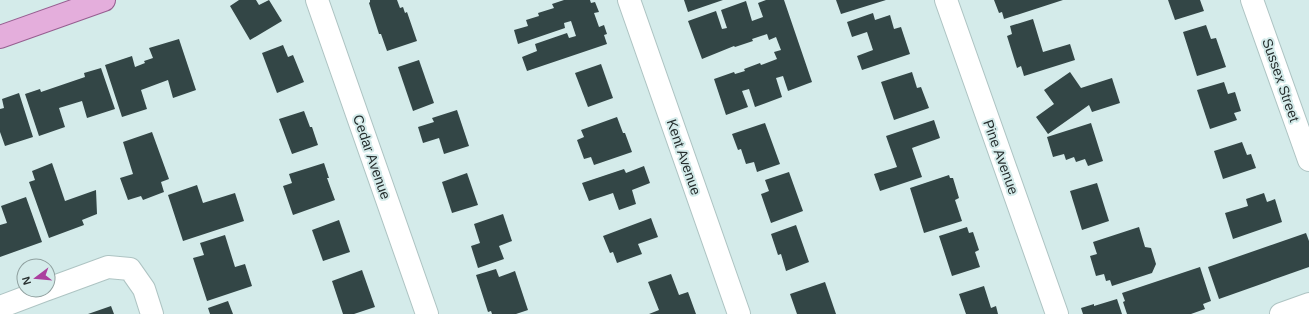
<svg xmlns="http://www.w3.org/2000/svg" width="1309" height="314" font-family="Arial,sans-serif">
<rect width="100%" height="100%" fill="#d4ebea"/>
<!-- building -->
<g fill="#334646">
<polygon points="239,0 256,0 259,5 269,0 282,21 250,40 230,6"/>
<polygon points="370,0 397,0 400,8 403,7 405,13 407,12 417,41 387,51 381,34 379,34 369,3 370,2"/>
<polygon points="564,0 590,0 591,3 595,2 599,12 594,13 599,27 604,25 607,34 604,35 607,44 527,71 522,57 537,51 535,44 567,33 569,38 576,36 571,21 564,23 565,28 518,44 514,30 528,26 526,20 539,16 538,13 554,8 552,4"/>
<polygon points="684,0 723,0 688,12"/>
<polygon points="766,0 784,0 812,82 788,91 783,76 776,78 782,97 755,107 749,89 742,91 748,107 726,115 714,79 734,72 735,74 745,71 744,69 760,63 761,65 777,59 774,52 781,50 776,37 769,40 767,34 752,39 753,41 735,47 734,46 702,59 688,21 716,11 722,29 727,28 721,10 746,1 752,21 763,17 758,3"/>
<polygon points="836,0 886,0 841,14"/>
<polygon points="994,0 1063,0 1004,19 1002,12 999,13"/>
<polygon points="1168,0 1200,0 1204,11 1175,20"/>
<polygon points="873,13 875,20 890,15 894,29 901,27 910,54 862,70 857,56 873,50 867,32 852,37 847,22"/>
<polygon points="1033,19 1043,52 1070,44 1075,60 1024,76 1021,66 1017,68 1007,36 1012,34 1010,26"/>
<polygon points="1206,25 1211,39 1216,38 1226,67 1197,76 1183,32"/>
<polygon points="179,39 196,90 173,98 168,80 141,90 147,109 122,117 105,65 132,56 135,67 145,63 144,61 153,58 149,48"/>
<polygon points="283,45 288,57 293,55 304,82 277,93 262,53"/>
<polygon points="419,60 434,103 413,111 398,67"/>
<polygon points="601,64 613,98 588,107 575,73"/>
<polygon points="101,68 115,109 87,118 82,101 59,108 65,127 39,136 25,94 40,89 41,92 85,77 84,73"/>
<polygon points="912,72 917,88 921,87 929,108 894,120 881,82"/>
<polygon points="1070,72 1081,88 1112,78 1120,103 1092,112 1089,105 1048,134 1036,117 1054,104 1044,90"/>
<polygon points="1224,82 1228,94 1235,92 1241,111 1234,113 1237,120 1210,129 1197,90"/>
<polygon points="19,93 33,137 5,146 0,132 0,109 4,108 2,99"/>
<polygon points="457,110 469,146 444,154 439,138 423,143 418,127 434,122 432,118"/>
<polygon points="304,111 310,127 312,127 318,145 292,154 279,119"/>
<polygon points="617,117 623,133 625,133 632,152 594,165 591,157 584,159 577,140 584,137 581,130"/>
<polygon points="934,120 940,138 912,148 922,177 880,191 874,174 897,167 886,136"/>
<polygon points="765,123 780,164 757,172 754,162 746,164 741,149 738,150 732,134"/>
<polygon points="1091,123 1103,161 1088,166 1085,159 1076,162 1074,157 1066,160 1064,154 1053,157 1047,137"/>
<polygon points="152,132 169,179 161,182 164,192 143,200 141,196 128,200 120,178 133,174 123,142"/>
<polygon points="1242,142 1247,155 1251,154 1256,168 1223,179 1214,151"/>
<polygon points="52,163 65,201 96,190 97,214 82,220 84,225 49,238 29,182 35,180 32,171"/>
<polygon points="324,163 329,178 327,178 335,200 293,215 283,186 292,183 289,174"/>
<polygon points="644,166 650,183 632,190 636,204 619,210 613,193 589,201 582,183 624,169 626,173"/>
<polygon points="789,172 803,211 771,223 761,194 769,191 765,180"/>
<polygon points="467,173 478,205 452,213 442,182"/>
<polygon points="949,175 950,178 953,178 959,198 955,200 962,221 924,233 910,188"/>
<polygon points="1097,183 1109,221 1082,230 1070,191"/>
<polygon points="197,185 203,203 235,193 244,221 183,241 168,195"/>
<polygon points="1264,193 1267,202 1275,199 1282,222 1233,239 1225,213 1248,206 1246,199"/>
<polygon points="26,197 42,242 0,257 0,225 7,223 1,206"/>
<polygon points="503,214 512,241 499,246 504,259 478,268 471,246 480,243 474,224"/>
<polygon points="651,218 658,237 638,244 642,254 617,263 613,252 610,253 603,236"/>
<polygon points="339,220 350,252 323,261 312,230"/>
<polygon points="796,225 809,262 786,271 781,254 778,255 771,234"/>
<polygon points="967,227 969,233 973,232 979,250 975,252 980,267 952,276 939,236"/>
<polygon points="1139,227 1145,247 1151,248 1156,264 1152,273 1112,286 1110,280 1106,281 1104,274 1096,276 1090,256 1097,254 1093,242"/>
<polygon points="1306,233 1309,241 1309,267 1219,299 1208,267"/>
<polygon points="225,235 235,267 245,264 252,286 207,301 193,258 204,255 200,243"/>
<polygon points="1200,267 1211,301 1203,304 1205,309 1191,314 1127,314 1123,302 1125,301 1122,293"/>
<polygon points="496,269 499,277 515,271 528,310 516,314 492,314 491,311 488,312 476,275"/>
<polygon points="362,270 375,307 354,314 343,314 332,281"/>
<polygon points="671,274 679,295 688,292 696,314 649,314 659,310 648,282"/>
<polygon points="825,282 836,314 797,314 790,294"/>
<polygon points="984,286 991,308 996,306 998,314 966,314 959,294"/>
<polygon points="1117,299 1122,314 1083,314 1081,308 1094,304 1094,306"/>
<polygon points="228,301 233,314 210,314 208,308"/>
<polygon points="111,306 114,314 88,314"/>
</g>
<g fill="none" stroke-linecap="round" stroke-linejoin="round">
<defs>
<g id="minor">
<polyline points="317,0 427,314"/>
<polyline points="629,0 739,314"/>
<polyline points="946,0 1057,314"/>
<polyline points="1252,0 1309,160"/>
<polyline points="48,289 108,267 130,269 144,289 152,314"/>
<polyline points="0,307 45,290"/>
<polyline points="1281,314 1309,304"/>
</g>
<polyline id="major" points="0,37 104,0"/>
</defs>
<!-- minor casing -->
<use href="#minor" stroke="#aec4c3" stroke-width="24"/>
<!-- major casing -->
<use href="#major" stroke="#965e90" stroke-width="24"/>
<!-- minor -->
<use href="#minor" stroke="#fff" stroke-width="22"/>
<!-- major -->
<use href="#major" stroke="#e4aedc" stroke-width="22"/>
</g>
<g text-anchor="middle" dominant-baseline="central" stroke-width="4" stroke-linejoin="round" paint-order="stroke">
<!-- street labels -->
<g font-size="14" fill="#272f2f" stroke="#d4ebea">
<text transform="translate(1281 80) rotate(71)">Sussex Street</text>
<text transform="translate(372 157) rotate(71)">Cedar Avenue</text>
<text transform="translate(684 157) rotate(71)">Kent Avenue</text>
<text transform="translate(1001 157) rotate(70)">Pine Avenue</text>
</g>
</g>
<!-- north arrow -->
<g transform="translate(36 278) rotate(254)"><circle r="19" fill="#d4ebea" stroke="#8fa09f"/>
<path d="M0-3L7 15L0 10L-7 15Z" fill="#ab3f9e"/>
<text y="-6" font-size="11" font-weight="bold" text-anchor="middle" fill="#272f2f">N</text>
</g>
</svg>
